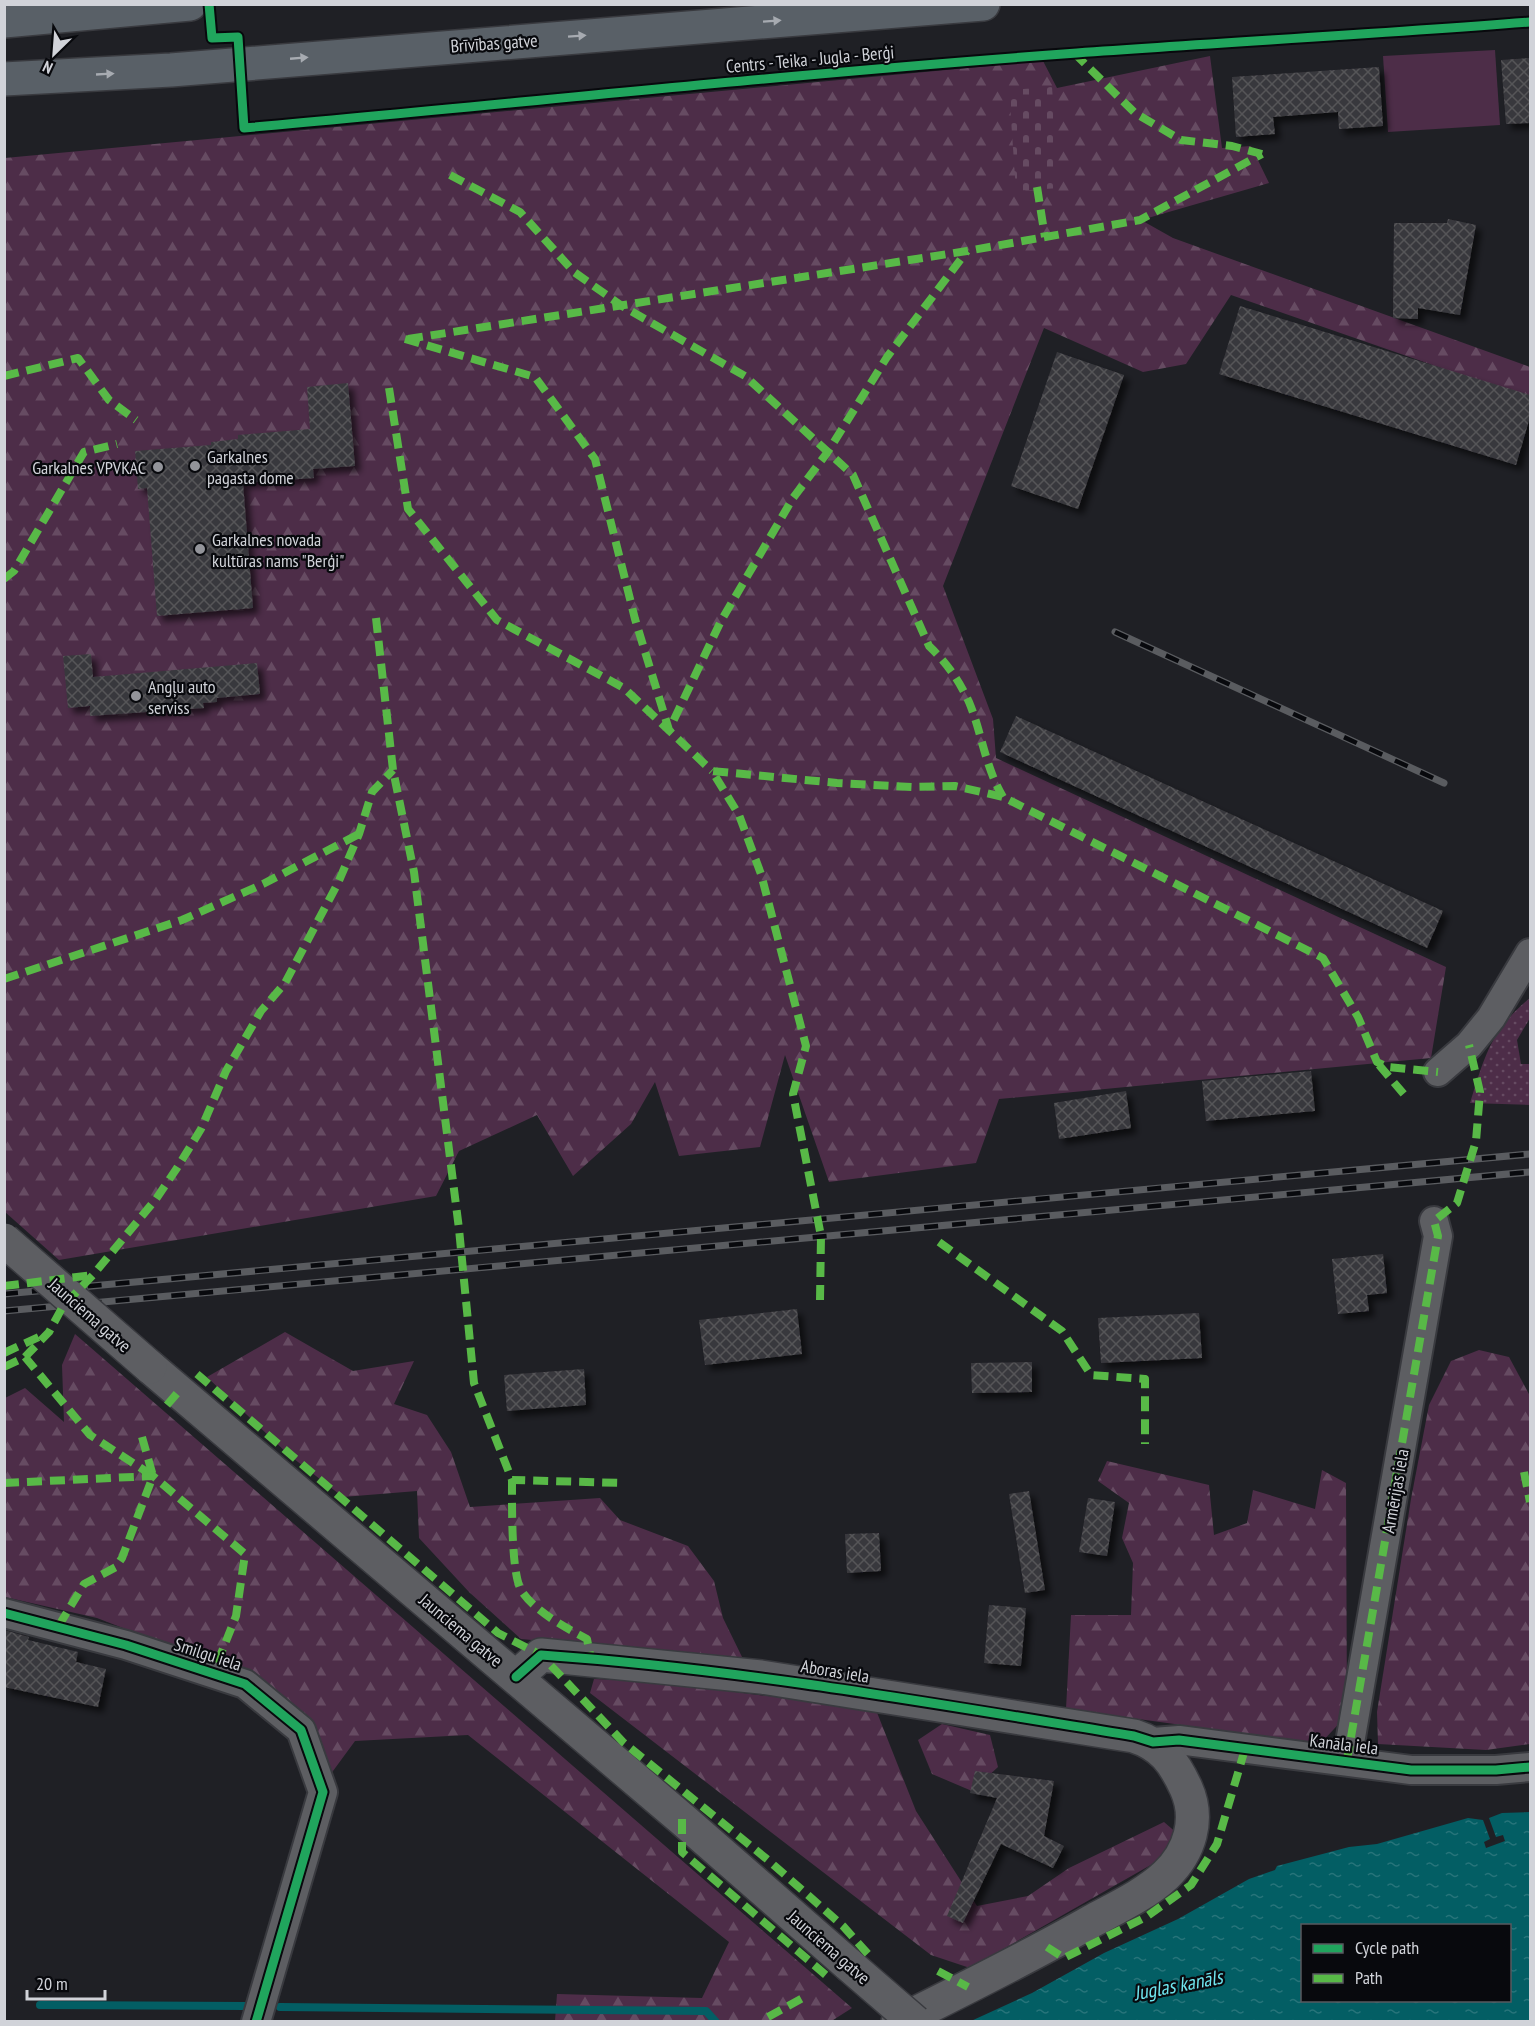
<svg xmlns="http://www.w3.org/2000/svg" width="1535" height="2026" font-family="'PT Sans Narrow',sans-serif">
<defs>
<pattern id="grass-dots" width="8" height="8" patternUnits="userSpaceOnUse" patternTransform="scale(1.5)"><rect width="8" height="8" fill="#4d2d48"/><path d="M2 2h.1M6 6h.1" fill="none" stroke="#664b62" stroke-width="1.8" stroke-linecap="round"/></pattern>
<pattern id="forest-firs" width="22" height="20" patternUnits="userSpaceOnUse" patternTransform="scale(1.5)"><rect width="22" height="20" fill="#4d2d48"/><path d="M5 1l3.5 6h-7zM16 11l3.5 6h-7z" fill="#664b62"/></pattern>
<pattern id="cemetery-stones" width="16" height="16" patternUnits="userSpaceOnUse" patternTransform="scale(1.5)"><rect width="16" height="16" fill="#4d2d48"/><path d="M2 7V4a2 2 0 0 1 4 0v3zM10 15v-3a2 2 0 0 1 4 0v3z" fill="#664b62"/></pattern>
<pattern id="water-ripples" width="26" height="14" patternUnits="userSpaceOnUse" patternTransform="scale(1.5)"><rect width="26" height="14" fill="#035e64"/><path d="M2 4q2-2 4 0t4 0M15 11q2-2 4 0t4 0" fill="none" stroke="#27747a"/></pattern>
<pattern id="building-cross-hatch" width="8" height="8" patternUnits="userSpaceOnUse" patternTransform="scale(1.5)"><rect width="8" height="8" fill="#39383d"/><path d="M0 0l8 8M0 8l8-8" fill="none" stroke="#555458"/></pattern>
<filter id="shadow"><feDropShadow dx="5.5" dy="5.5" stdDeviation="3" flood-color="#0009"/></filter>
</defs>
<rect width="100%" height="100%" fill="#1f2025"/>
<!-- grass -->
<path fill="url(#grass-dots)" d="M1530,998V1018L1517,1040L1521,1064H1530V1105L1470,1103C1485,1056 1490,1031 1530,998Z"/>
<!-- forest -->
<g fill="url(#forest-firs)">
<polygon points="1210,56 1222,148 1251,146 1269,183 1141,220 1173,238 1530,367 1530,399 1231,295 1186,364 1143,372 1044,328 943,586 993,719 996,758 1446,967 1431,1058 999,1099 976,1163 829,1182 785,1055 760,1147 679,1156 655,1082 631,1124 573,1176 537,1115 459,1151 436,1196 59,1260 5,1212 5,158 1043,61 1057,88"/>
<polygon points="285,1332 353,1371 414,1361 394,1404 427,1415 451,1452 470,1507 600,1498 620,1520 688,1546 714,1581 723,1618 743,1659 521,1639 469,1592 419,1538 417,1491 343,1497 289,1455 207,1377"/>
<polygon points="75,1334 852,2008 830,2022 555,2021 557,1994 702,1998 729,1942 468,1735 355,1741 322,1786 324,1774 242,1674 97,1618 5,1597 5,1398 25,1388 64,1422 62,1365"/>
<polygon points="1479,1350 1509,1357 1530,1396 1530,1744 1486,1750 1378,1744 1377,1712 1411,1499 1429,1405 1451,1361"/>
<polygon points="1107,1461 1209,1485 1214,1535 1247,1523 1253,1490 1315,1509 1322,1470 1346,1483 1347,1715 1320,1744 1066,1709 1071,1615 1131,1615 1133,1563 1122,1538 1129,1503 1098,1481"/>
<polygon points="594,1679 650,1681 876,1710 916,1811 977,1906 1028,1896 1069,1868 1164,1822 1178,1834 1156,1862 970,1968 931,1955 590,1693"/>
<polygon points="942,1724 990,1735 998,1767 972,1791 932,1774 918,1740"/>
</g>
<!-- cemetery -->
<polygon fill="url(#cemetery-stones)" points="1052,87 1059,188 1016,191 1009,90"/>
<!-- garden -->
<polygon fill="#4d2d48" points="1495,50 1500,125 1388,132 1383,56"/>
<!-- water -->
<path fill="url(#water-ripples)" fill-rule="evenodd" d="M1530,1812V2021H971L1032,1993L1104,1953L1178,1919L1249,1879L1275,1870L1277,1866L1349,1847L1377,1844L1468,1818L1483,1820L1490,1839L1484,1842L1486,1848L1505,1841L1503,1835L1496,1837L1489,1818L1502,1813ZM1302,1926H1510V2000H1302Z"/>
<g fill="none" stroke-linecap="round" stroke-linejoin="round">
<!-- stream -->
<g stroke="#035e64" stroke-width="8">
<polyline points="40,2005 246,2006"/>
<polyline points="280,2007 706,2011 716,2022"/>
</g>
</g>
<!-- building -->
<g fill="url(#building-cross-hatch)" filter="url(#shadow)">
<polygon points="1530,58 1530,123 1506,124 1501,60"/>
<polygon points="1379,67 1383,126 1339,129 1338,112 1273,117 1275,134 1236,137 1232,77"/>
<polygon points="1448,219 1476,225 1460,315 1418,308 1418,319 1393,318 1394,223 1447,223"/>
<polygon points="1240,306 1530,395 1530,417 1516,465 1219,374"/>
<polygon points="1057,352 1124,375 1078,509 1011,486"/>
<polygon points="348,383 355,466 313,469 314,478 243,483 253,608 157,616 147,488 138,489 135,451 211,445 211,442 238,439 238,435 310,429 307,387"/>
<polygon points="91,654 93,677 257,663 260,694 217,698 217,702 203,703 204,708 90,716 90,706 68,708 63,656"/>
<polygon points="1016,716 1443,911 1427,948 1000,752"/>
<polygon points="1311,1071 1315,1111 1206,1121 1202,1081"/>
<polygon points="1126,1091 1131,1128 1059,1139 1054,1103"/>
<polygon points="1383,1254 1387,1293 1367,1295 1369,1311 1338,1314 1332,1259"/>
<polygon points="797,1309 802,1354 705,1365 699,1320"/>
<polygon points="1199,1313 1202,1358 1101,1363 1098,1318"/>
<polygon points="1032,1362 1032,1392 972,1393 971,1363"/>
<polygon points="584,1369 586,1405 507,1411 504,1375"/>
<polygon points="1029,1491 1045,1590 1025,1593 1009,1494"/>
<polygon points="1088,1498 1115,1502 1107,1556 1079,1552"/>
<polygon points="879,1533 881,1571 847,1573 845,1534"/>
<polygon points="989,1605 1026,1608 1021,1666 984,1663"/>
<polygon points="4,1630 29,1637 28,1640 78,1652 76,1662 106,1669 98,1707 4,1687"/>
<polygon points="975,1771 1054,1781 1044,1836 1064,1846 1053,1868 1001,1844 963,1923 947,1916 997,1798 970,1793"/>
</g>
<g fill="none" stroke-linecap="round" stroke-linejoin="round">
<defs>
<g id="minor">
<polyline points="1438,1072 1469,1045 1491,1018 1530,953"/>
<polyline points="4,1613 126,1645 245,1684 301,1730 323,1792 256,2022"/>
<polyline points="1153,1742 1179,1740 1411,1770 1496,1770 1530,1767"/>
<polyline points="1347,1760 1438,1236 1434,1221"/>
</g>
<path id="tertiary" d="M516,1677L541,1655L761,1677L1134,1736C1162,1745 1174,1762 1186,1788C1200,1819 1190,1852 1166,1875C1146,1894 1116,1908 1092,1921C1029,1957 964,1989 898,2022"/>
<polyline id="secondary" points="150,1367 682,1819 849,1965"/>
<g id="trunk">
<polyline points="4,21 190,4"/>
<polyline points="4,79 171,70 983,4"/>
</g>
</defs>
<!-- minor casing -->
<use href="#minor" stroke="#393a3f" stroke-width="32"/>
<!-- tertiary casing -->
<use href="#tertiary" stroke="#393a3f" stroke-width="36"/>
<!-- secondary casing -->
<use href="#secondary" stroke="#393a3f" stroke-width="36"/>
<!-- trunk casing -->
<use href="#trunk" stroke="#393a3f" stroke-width="36"/>
<!-- minor -->
<use href="#minor" stroke="#5d5e62" stroke-width="28"/>
<!-- tertiary -->
<use href="#tertiary" stroke="#5d5e62" stroke-width="33"/>
<!-- secondary -->
<use href="#secondary" stroke="#5d5e62" stroke-width="33"/>
<!-- trunk -->
<use href="#trunk" stroke="#596067" stroke-width="33"/>
<defs>
<g id="rail">
<polyline points="1115,632 1444,783"/>
<polyline points="4,1294 1530,1154"/>
<polyline points="4,1311 1530,1172"/>
</g>
</defs>
<!-- rail casing -->
<use href="#rail" stroke="#5a5c60" stroke-width="7"/>
<!-- rail -->
<use href="#rail" stroke="#08090d" stroke-width="4.5" stroke-dasharray="14" stroke-linecap="butt"/>
<defs>
<g id="secondary-bridge">
<polyline points="4,1240 150,1367"/>
<polyline points="849,1965 915,2022"/>
</g>
</defs>
<!-- secondary-bridge casing -->
<use href="#secondary-bridge" stroke="#393a3f" stroke-width="36" stroke-linecap="butt"/>
<!-- secondary-bridge -->
<use href="#secondary-bridge" stroke="#5d5e62" stroke-width="33"/>
<!-- quiet -->
<g stroke="#58b947" stroke-width="8" stroke-dasharray="15 8" stroke-linecap="butt">
<polyline points="1074,53 1135,113 1181,140 1232,146 1262,154"/>
<path d="M450,175L520,212L574,272L622,306L745,376L853,475L929,646C946,662 959,680 969,702C982,733 985,767 1003,797"/>
<polyline points="1037,187 1045,237"/>
<polyline points="405,339 535,377 595,459 635,619 669,730 721,621 793,498 827,453 887,357 967,251"/>
<polyline points="408,339 967,251 1140,220 1262,154"/>
<polyline points="4,376 78,358 109,400 136,420"/>
<polyline points="389,388 408,509 497,620 624,688 712,771"/>
<polyline points="4,579 14,571 84,452 117,444"/>
<polyline points="376,618 393,770 414,872 459,1229 474,1383 512,1480 625,1483"/>
<polyline points="4,979 182,920 263,884 359,834"/>
<polyline points="1379,1065 1408,1099"/>
<polyline points="939,1242 1062,1331 1091,1375 1145,1379 1145,1444"/>
<polyline points="4,1286 93,1275"/>
<polyline points="820,1300 821,1236 793,1094 806,1046 761,874 739,815 712,771 837,783 912,787 955,786 1003,797 1323,958 1358,1017 1377,1062 1387,1067 1438,1072"/>
<polyline points="4,1353 41,1336"/>
<polyline points="25,1357 90,1435 153,1476 122,1558 116,1567 84,1584 58,1627"/>
<polyline points="4,1367 25,1357 49,1332 63,1306 93,1275 156,1199 177,1168 201,1129 226,1071 261,1011 285,983 338,883 359,834 372,792 393,770"/>
<polyline points="197,1374 498,1633 541,1655 623,1742 768,1860 843,1926 868,1954"/>
<polyline points="167,1405 179,1391"/>
<polyline points="142,1437 153,1476"/>
<polyline points="1524,1472 1530,1502"/>
<path d="M512,1480C512,1503 511,1572 521,1590C534,1611 566,1628 587,1639L591,1659"/>
<polyline points="4,1483 153,1476 245,1554 236,1616 213,1674"/>
<polyline points="1347,1760 1438,1236 1434,1221 1457,1203 1476,1141 1480,1092 1469,1045"/>
<polyline points="682,1819 682,1852 827,1976"/>
<polyline points="1047,1947 1064,1958 1146,1917 1191,1885 1217,1844 1245,1749"/>
<polyline points="938,1971 968,1987"/>
<polyline points="768,2017 808,1995"/>
</g>
<defs>
<g id="cycleway">
<path d="M209,4L212,38L238,37L244,128C521,103 799,73 1077,53C1228,42 1380,34 1530,22"/>
<polyline points="4,1613 126,1645 245,1684 301,1730 323,1792 256,2022"/>
<path d="M516,1677L541,1655C741,1669 937,1704 1134,1736L1153,1742L1179,1740L1411,1770H1496L1530,1767"/>
</g>
</defs>
<!-- cycleway casing -->
<use href="#cycleway" stroke="#08090d" stroke-width="13"/>
<!-- cycleway -->
<use href="#cycleway" stroke="#20a55d" stroke-width="9"/>
</g>
<!-- one-way arrows -->
<defs><path id="oneway-solid" d="M-6-.8H1V-3.2L6.5 0L1 3.2V.8H-6Z" transform="scale(1.5)"/></defs>
<g fill="#a7abb1">
<use href="#oneway-solid" transform="translate(772 21) rotate(-4)"/>
<use href="#oneway-solid" transform="translate(577 36) rotate(-4)"/>
<use href="#oneway-solid" transform="translate(299 58) rotate(-5)"/>
<use href="#oneway-solid" transform="translate(105 74) rotate(-3)"/>
</g>
<!-- markers -->
<g fill="#93949a" stroke="#08090d" stroke-width="2">
<circle cx="195" cy="466" r="6"/>
<circle cx="158" cy="467" r="6"/>
<circle cx="200" cy="549" r="6"/>
<circle cx="136" cy="696" r="6"/>
</g>
<g text-anchor="middle" dominant-baseline="central" stroke-width="4.5" stroke-linejoin="round" paint-order="stroke">
<!-- street labels -->
<g font-size="18" fill="#d1d3d9" stroke="#08090d">
<text transform="translate(494 43) rotate(-4)">Brīvības gatve</text>
<text transform="translate(810 59) rotate(-5)">Centrs - Teika - Jugla - Berģi</text>
<text transform="translate(90 1315) rotate(41)">Jaunciema gatve</text>
<text transform="translate(1395 1491) rotate(-80)">Armērijas iela</text>
<text transform="translate(461 1630) rotate(40)">Jaunciema gatve</text>
<text transform="translate(208 1654) rotate(18)">Smilgu iela</text>
<text transform="translate(835 1671) rotate(9)">Aboras iela</text>
<text transform="translate(1344 1744) rotate(7)">Kanāla iela</text>
<text transform="translate(829 1947) rotate(41)">Jaunciema gatve</text>
</g>
<!-- poi labels -->
<g font-size="18" fill="#d1d3d9" stroke="#08090d" text-anchor="start">
<text x="207" y="456">Garkalnes<tspan x="207" dy="21">pagasta dome</tspan></text>
<text x="146" y="467" text-anchor="end">Garkalnes VPVKAC</text>
<text x="212" y="539">Garkalnes novada<tspan x="212" dy="21">kultūras nams "Berģi"</tspan></text>
<text x="148" y="686">Angļu auto<tspan x="148" dy="21">serviss</tspan></text>
</g>
<!-- water labels -->
<g font-size="20" font-style="italic" fill="#6fe6ef" stroke="#08090d">
<text transform="translate(1178 1985) rotate(-11)">Juglas kanāls</text>
</g>
</g>
<!-- border -->
<rect width="1535" height="2026" fill="none" stroke="#d1d3d9" stroke-width="12"/>
<!-- legend -->
<rect x="1301" y="1924" width="210" height="78" fill="#08090d" stroke="#585a5f" stroke-width="1.5"/>
<rect x="1313" y="1944" width="30" height="9" fill="#20a55d" stroke="#585a5f" stroke-width="1.5"/>
<text x="1355" y="1954" font-size="18" fill="#d1d3d9">Cycle path</text>
<rect x="1313" y="1974" width="30" height="9" fill="#58b947" stroke="#585a5f" stroke-width="1.5"/>
<text x="1355" y="1984" font-size="18" fill="#d1d3d9">Path</text>
<!-- north arrow -->
<g transform="translate(54 54) rotate(205)" stroke="#08090d" stroke-width="4.5" paint-order="stroke">
<path d="M0-4.5L10 22L0 15L-10 22Z" fill="#d1d3d9"/>
<text y="-9" font-size="16" font-weight="bold" text-anchor="middle" fill="#d1d3d9">N</text>
</g>
<!-- scale -->
<path d="M27 1990v9h78v-9" fill="none" stroke="#d1d3d9" stroke-width="3"/>
<text x="36" y="1990" font-size="18" fill="#d1d3d9" stroke="#08090d" stroke-width="4.5" paint-order="stroke">20 m</text>
</svg>
